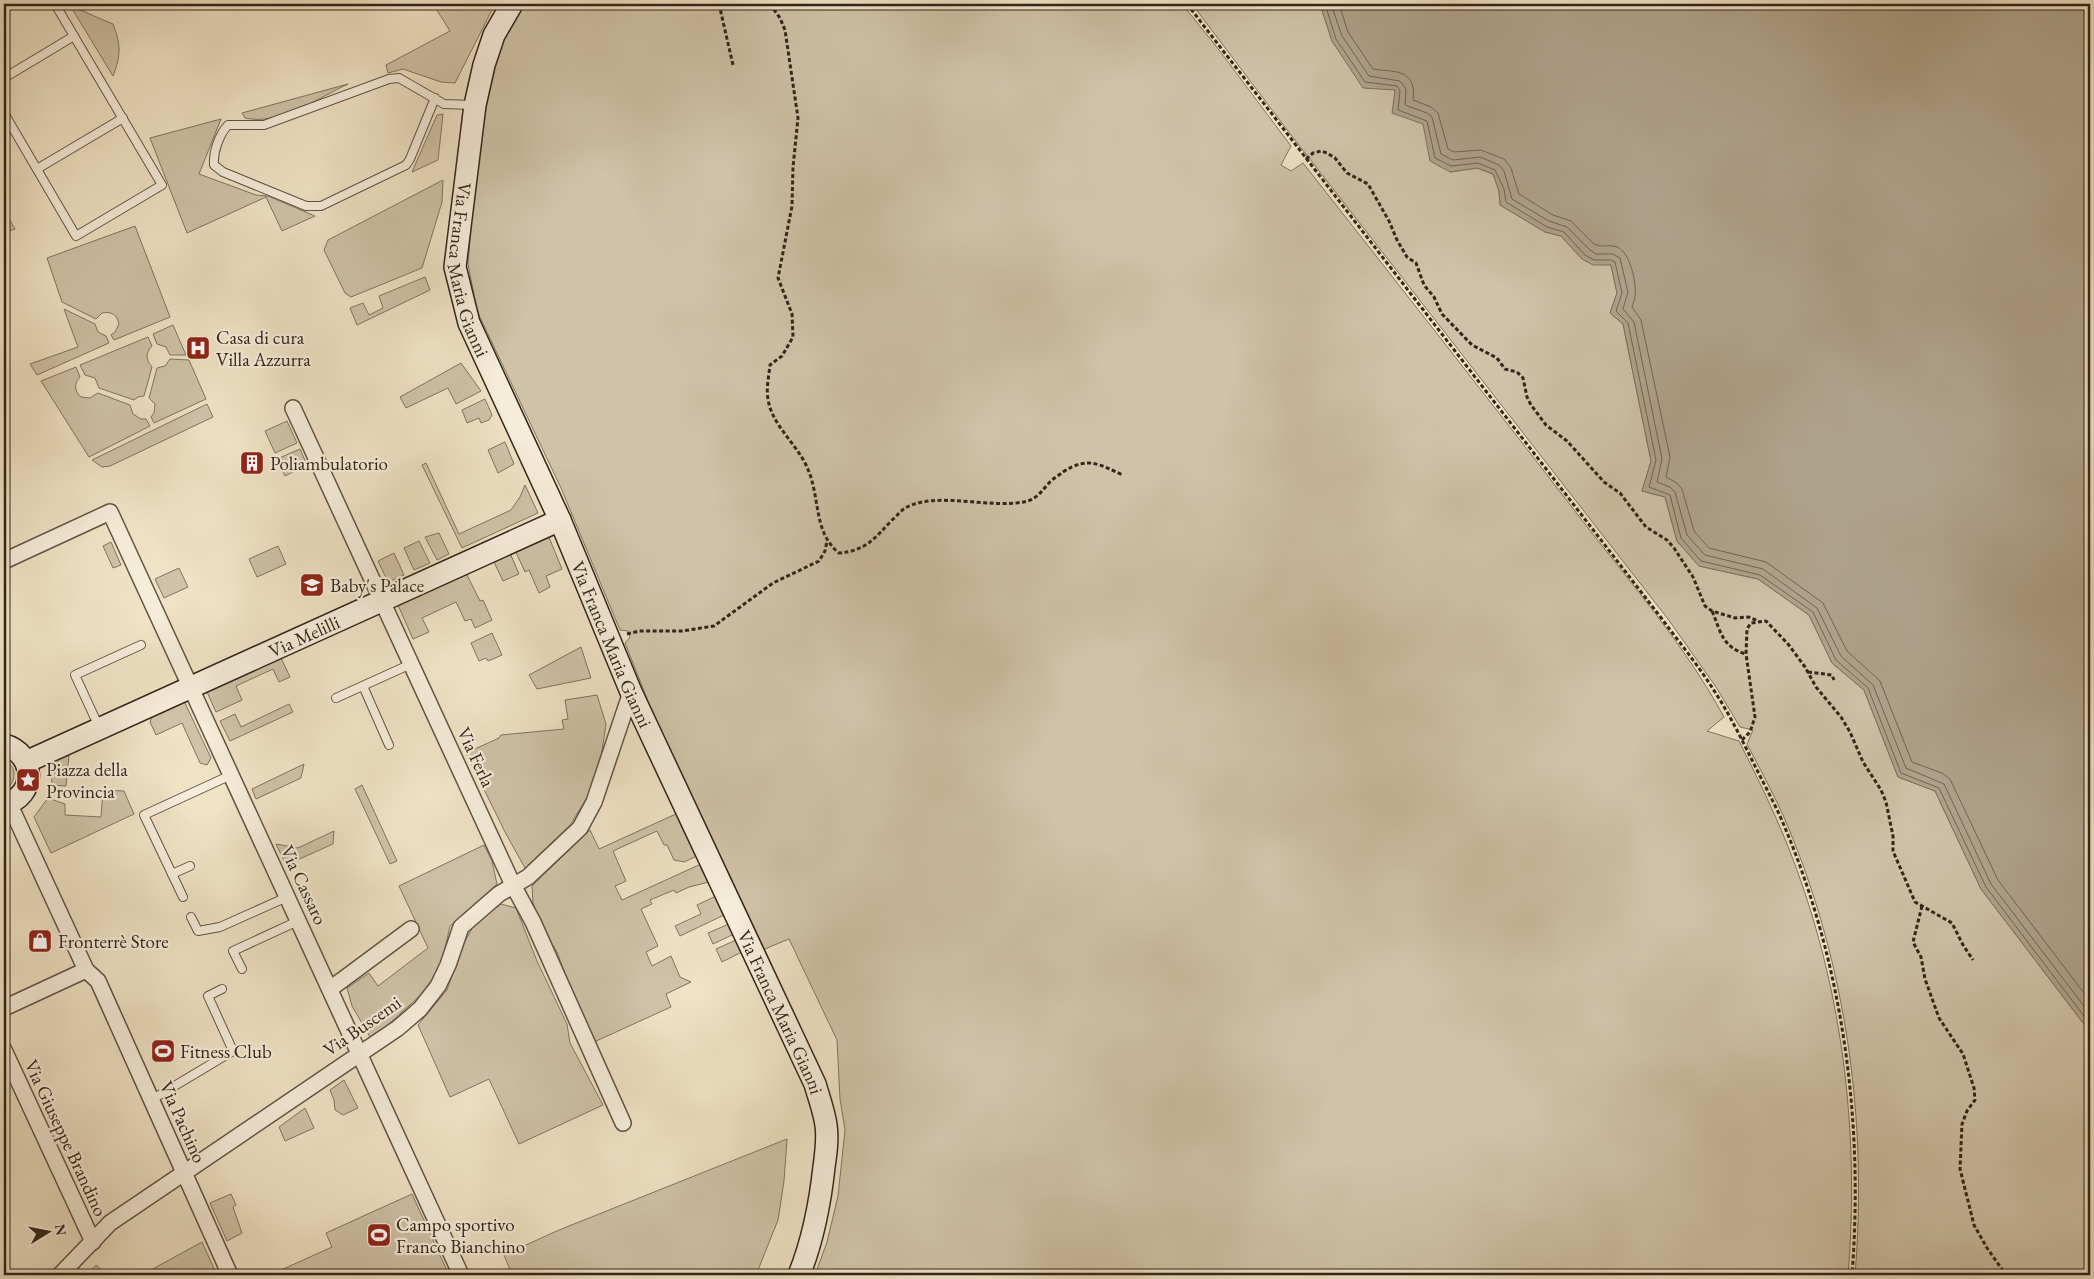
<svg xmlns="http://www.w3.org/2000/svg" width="2094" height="1279" font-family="'EB Garamond',serif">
<rect width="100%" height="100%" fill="#efe2c5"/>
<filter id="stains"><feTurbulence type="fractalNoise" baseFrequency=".004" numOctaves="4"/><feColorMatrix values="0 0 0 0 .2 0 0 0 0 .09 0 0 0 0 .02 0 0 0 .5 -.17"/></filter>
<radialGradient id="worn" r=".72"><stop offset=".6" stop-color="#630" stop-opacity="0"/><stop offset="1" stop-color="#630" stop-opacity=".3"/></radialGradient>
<!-- green -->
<g fill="#cfc2a8" stroke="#807460">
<polygon points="433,4 495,4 455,83 441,82 403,69 388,73 386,65 450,31"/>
<path d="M520,4H1182L1216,46L1291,146L1281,165L1291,171L1303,163C1395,280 1487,397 1578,515C1628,580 1685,645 1724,717L1707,731L1739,741C1756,775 1773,809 1787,844C1842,981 1860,1129 1848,1275H815L827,1242L838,1196L845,1130L840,1099L837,1040L789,939L760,951L648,701L625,643L630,637L628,631L620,630L561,488L477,311L468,264L471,226L482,128L494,68L504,37Z"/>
<path d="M1192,4H1320L1332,41L1343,57L1395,90L1423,124L1450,172L1477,168L1493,174L1499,191L1500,205L1545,232L1561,236L1582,259L1611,265L1617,293L1610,313L1623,324L1651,461L1642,491L1665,497L1677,541L1699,566L1758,579L1809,615L1832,663L1864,690L1898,777L1935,791L1981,889L2090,1032V1275H1855C1868,1119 1846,960 1783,815C1772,791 1759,767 1747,744L1753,730L1740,727L1716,687L1668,619L1288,131Z"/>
<path d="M71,7C86,11 99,19 113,24C121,45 121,55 113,76Z"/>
<path d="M348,84C318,98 279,126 245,118L242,113Z"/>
<polygon points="443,114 438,160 412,172 437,115"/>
<polygon points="221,119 199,174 256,195 268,196 315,216 282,231 266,197 187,233 150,138"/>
<polygon points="443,180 442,202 422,268 351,297 345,293 324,250 328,240"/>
<polygon points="4,210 15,229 4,233"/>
<path d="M135,226L170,317L114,340L111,335L115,332L119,324C117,315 112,311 102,313L96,319L62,302L47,258Z"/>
<polygon points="425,277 430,290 357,325 350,308 363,303 369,315 383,308 379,296"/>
<polygon points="64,309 95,324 98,332 106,336 109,343 37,375 30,364 78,347"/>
<polygon points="173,325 186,355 170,355 166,347 157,344 153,334"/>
<path d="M148,337L152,346C145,353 146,360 152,367L144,396L138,397L134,400L99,388L95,378L85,375L80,365Z"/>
<polygon points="170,359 189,360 206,399 154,423 151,417 154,413 155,404 149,398 157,368 165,366"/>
<polygon points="461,363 481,391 456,404 448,388 406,408 400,397"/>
<path d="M76,367L80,377C74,383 74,391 81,397L90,398L98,393L130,405L133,414L141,419H146L150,426L89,457L41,381Z"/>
<polygon points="485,399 492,415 489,420 481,423 479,418 467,423 462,410"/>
<polygon points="207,404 213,417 110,466 102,467 92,460"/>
<polygon points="287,421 297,443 275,453 265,431"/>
<polygon points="505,442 514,464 498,473 488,450"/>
<polygon points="300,449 307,465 285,476 277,459"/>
<polygon points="426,463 459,534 511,510 520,497 525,485 538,513 462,548 422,465"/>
<polygon points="439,533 449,554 437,560 425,537"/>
<polygon points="548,535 562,569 546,576 550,587 539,593 529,570 525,572 515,550"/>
<polygon points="419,541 430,563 414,570 404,548"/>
<polygon points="111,542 121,565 113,568 103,546"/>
<polygon points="278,546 286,564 257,577 249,559"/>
<polygon points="394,553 404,575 388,582 378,561"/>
<polygon points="510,553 519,574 503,581 493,560"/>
<polygon points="179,568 188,587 164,598 155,579"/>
<polygon points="466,573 480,601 483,600 492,620 475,628 471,619 465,621 456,602 422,618 429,632 413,639 398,605"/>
<polygon points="492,633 502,655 488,661 486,658 479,661 471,643"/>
<polygon points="581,647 591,678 537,689 529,675"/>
<polygon points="281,658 290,677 279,682 273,669 236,686 242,700 216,712 207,692"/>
<polygon points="597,695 606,724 601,758 588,796 570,825 525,868 506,834 466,753 499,738 501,735 564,729 562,720 568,719 565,700"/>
<polygon points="184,701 211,758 207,765 200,763 182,723 156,735 150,722 152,717"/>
<polygon points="289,704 293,712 230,741 220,721 235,714 241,727"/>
<polygon points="69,755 66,786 52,785 51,763"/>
<path d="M4,760C18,767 17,783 4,790Z"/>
<polygon points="304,764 301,778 256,799 252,789"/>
<polygon points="362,785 397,861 390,864 355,789"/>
<polygon points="103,790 124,791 134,814 51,853 34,817 48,798 65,804 65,815 101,817"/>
<polygon points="678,813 697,856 684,862 674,860 667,845 664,845 657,831 613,851 626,881 615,886 622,900 701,864 709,882 689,887 676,893 674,890 650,900 652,904 641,909 658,946 646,952 652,966 671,956 680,977 691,982 666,994 671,1007 594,1042 571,990 557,952 541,925 533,903 532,886 590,830 599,849"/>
<polygon points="334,831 333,844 286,865 276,844 298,848"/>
<polygon points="484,845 492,861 497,884 450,926 441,966 422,994 381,1031 370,1037 352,1006 347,988 369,973 378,986 428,948 399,886"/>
<polygon points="716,896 724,915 680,936 675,926 701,914 697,905"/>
<polygon points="501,904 516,908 537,961 567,1024 570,1043 603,1105 519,1144 489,1079 450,1097 418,1025 447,990 463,945 475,923"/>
<polygon points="729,924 734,934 713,944 708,933"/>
<polygon points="736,940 742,952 722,962 716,949"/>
<polygon points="344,1080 358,1108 343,1115 335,1110 334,1100 330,1090"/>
<polygon points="305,1108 314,1128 285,1141 279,1127"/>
<polygon points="787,1139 784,1181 778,1220 756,1275 512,1275 504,1255 559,1230"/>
<polygon points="231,1194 236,1205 233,1207 242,1233 227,1241 210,1203"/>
<polygon points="412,1194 449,1275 270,1275 332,1247 326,1233"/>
<polygon points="202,1242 217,1275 141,1275 149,1271"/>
<polygon points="96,1265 103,1271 104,1275 87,1275"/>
</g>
<!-- water -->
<polygon fill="#afa28b" stroke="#7d705d" points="1320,4 2090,4 2090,1032 1981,889 1935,791 1898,777 1864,690 1832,663 1809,615 1758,579 1699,566 1677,541 1665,497 1642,491 1651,461 1623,324 1610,313 1617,293 1611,265 1593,265 1582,259 1561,236 1545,232 1500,205 1499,191 1493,174 1477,168 1450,172 1430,161 1423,124 1392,113 1395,90 1363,88 1332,41"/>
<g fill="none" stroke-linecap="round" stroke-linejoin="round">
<!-- shore -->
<g stroke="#706452" stroke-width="1">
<polyline points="1325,4 1336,39 1365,82 1397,86 1400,91 1398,110 1427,121 1435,158 1451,166 1478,163 1495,170 1504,189 1506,202 1547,227 1564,232 1585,255 1594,260 1611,260 1615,262 1622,293 1616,311 1628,323 1656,460 1649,487 1670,495 1681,538 1701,561 1760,575 1813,612 1836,660 1868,688 1901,773 1939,788 1986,887 2090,1024"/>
<polyline points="1331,4 1342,36 1369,76 1400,81 1406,89 1405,105 1427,113 1432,117 1441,154 1453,160 1480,157 1499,165 1504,171 1512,199 1549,221 1567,227 1590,250 1596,254 1613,254 1620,258 1628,292 1623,309 1634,322 1662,459 1657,482 1670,487 1675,492 1687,535 1705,555 1763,569 1817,608 1841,656 1873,685 1906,768 1944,784 1991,884 2090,1014"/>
<path d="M1339,4L1348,32L1373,69C1388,72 1410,68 1413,88C1414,92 1413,96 1413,100L1431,107L1438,113L1448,149L1454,152L1481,150L1504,159L1511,168L1519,194L1553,215L1571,221L1594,244C1601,248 1609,244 1617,247C1630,252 1637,283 1635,296C1635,300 1633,303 1632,307L1641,320L1670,457L1666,477L1677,483L1682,489L1694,531L1709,548L1766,562L1823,603L1847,651L1880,681L1912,762L1942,773L1950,779L1998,880L2090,1001"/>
</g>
<defs>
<g id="lane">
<polyline points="4,78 74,36"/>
<path d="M435,98L410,159L406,165L321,206H306L223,172L214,165C213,152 219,135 228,125H264L389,79L399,78L444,104L473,105"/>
<polyline points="4,113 76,236 162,185 55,4"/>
<polyline points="37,169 123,118"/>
<polyline points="363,686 389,745"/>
<polyline points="336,698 411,664"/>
<polyline points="99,727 75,675 141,645"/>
<polyline points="172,874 190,866"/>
<polyline points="183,897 144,815 231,775"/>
<polyline points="191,917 198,931 220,927 287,897"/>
<polyline points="242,969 233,951 298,921"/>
<polyline points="151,1100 233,1051 208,996 222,989"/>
</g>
<g id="street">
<polyline points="293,408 513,885 533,922 623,1123"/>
<polyline points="4,561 110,512 461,1275"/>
<polyline points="9,803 86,970 98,981 230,1275"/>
<polyline points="330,989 411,929"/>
<polyline points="4,1008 86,970"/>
<polyline points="4,1050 93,1242"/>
<polyline points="60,1275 110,1223 398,1028 420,1009 438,986 448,965 461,927 499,894 528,877 580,828 594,802 631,692"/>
</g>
<g id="secondary">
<path id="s1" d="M512,4L494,35L484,65L475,105L455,267L469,323L560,520L631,692L815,1084C819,1098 824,1111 826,1125C828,1139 826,1153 824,1167C820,1204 813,1240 799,1275"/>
<path d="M4,745C36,753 37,797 4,804"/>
<path id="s2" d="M26,762L560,520"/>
</g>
</defs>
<!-- lane casing -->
<use href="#lane" stroke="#615444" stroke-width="10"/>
<!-- street casing -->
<use href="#street" stroke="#615444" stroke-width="18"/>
<!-- secondary casing -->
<use href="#secondary" stroke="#322519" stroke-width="24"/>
<!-- path -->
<g stroke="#322519" stroke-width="3" stroke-dasharray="4 2.5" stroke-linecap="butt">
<polyline points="719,4 733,65"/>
<path d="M770,4L780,18L785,30L798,118L793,167L792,206L778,278L792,314L793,337L782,356L770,365C769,375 766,388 768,399C772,427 800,446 809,472C820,500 814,533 839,553C866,551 875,538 892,520C897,516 901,510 907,507C939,491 993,510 1028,501C1037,498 1042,491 1048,484C1052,479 1058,476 1063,472C1088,456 1098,464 1123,475"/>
<path d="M1187,4L1662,619C1679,642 1698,665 1713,689C1729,713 1742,740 1755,766C1763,782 1772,799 1780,816C1843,960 1864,1120 1852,1275"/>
<polyline points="1306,159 1313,153 1321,151 1327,153 1335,158 1347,173 1368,184 1389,221 1397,240 1407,257 1416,263 1424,285 1434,297 1442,314 1472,345 1497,358 1505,369 1517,372 1523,378 1527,397 1531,405 1546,425 1567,441 1604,482 1620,493 1646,527 1667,540 1674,548 1693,577 1705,606 1712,611 1735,618 1749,617 1758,621"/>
<path d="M1712,611C1721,632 1722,647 1746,654"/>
<polyline points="627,634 639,631 682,631 714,626 773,583 819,561 825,551 827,541"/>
<polyline points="1808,672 1832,675 1834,680"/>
<polyline points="1742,740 1750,732 1755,717 1746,654 1747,629 1751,623 1766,621 1788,644 1805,667 1816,687 1841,717 1850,732 1863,762 1881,790 1886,802 1893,836 1893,851 1915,902 1952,923 1963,945 1973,960"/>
<polyline points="1922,906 1913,942 1921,957 1925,979 1939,1018 1963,1054 1974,1088 1975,1100 1967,1111 1962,1124 1960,1169 1974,1225 1987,1248 2006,1275"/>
</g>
<!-- lane -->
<use href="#lane" stroke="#f5ecd9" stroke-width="8"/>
<!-- street -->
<use href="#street" stroke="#f5ecd9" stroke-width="15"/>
<!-- secondary -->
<use href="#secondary" stroke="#f5ecd9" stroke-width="21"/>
</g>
<!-- icons -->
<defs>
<symbol id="hospital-square" viewBox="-11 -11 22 22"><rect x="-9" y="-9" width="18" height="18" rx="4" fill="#8f2418" stroke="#f5ecd9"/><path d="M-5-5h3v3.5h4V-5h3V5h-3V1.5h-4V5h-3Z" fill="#fff"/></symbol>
<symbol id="building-square" viewBox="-11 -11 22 22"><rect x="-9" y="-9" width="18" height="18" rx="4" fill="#8f2418" stroke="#f5ecd9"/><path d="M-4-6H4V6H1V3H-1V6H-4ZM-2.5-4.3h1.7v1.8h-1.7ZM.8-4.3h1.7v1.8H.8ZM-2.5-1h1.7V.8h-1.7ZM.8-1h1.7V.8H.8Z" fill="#fff"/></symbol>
<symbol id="school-square" viewBox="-11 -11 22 22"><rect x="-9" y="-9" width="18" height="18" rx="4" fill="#8f2418" stroke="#f5ecd9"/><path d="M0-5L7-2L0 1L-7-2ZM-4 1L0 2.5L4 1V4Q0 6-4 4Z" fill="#fff"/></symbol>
<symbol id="sight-square" viewBox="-11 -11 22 22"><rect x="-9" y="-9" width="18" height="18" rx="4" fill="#8f2418" stroke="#f5ecd9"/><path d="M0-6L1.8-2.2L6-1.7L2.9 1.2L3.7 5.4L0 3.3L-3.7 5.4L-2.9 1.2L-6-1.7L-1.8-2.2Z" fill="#fff"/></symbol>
<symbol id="shop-square" viewBox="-11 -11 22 22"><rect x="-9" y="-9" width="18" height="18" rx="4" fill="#8f2418" stroke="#f5ecd9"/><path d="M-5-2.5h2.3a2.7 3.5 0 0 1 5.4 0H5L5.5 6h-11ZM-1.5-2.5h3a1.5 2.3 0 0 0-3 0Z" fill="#fff"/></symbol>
<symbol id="stadium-square" viewBox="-11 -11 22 22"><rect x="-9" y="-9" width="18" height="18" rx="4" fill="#8f2418" stroke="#f5ecd9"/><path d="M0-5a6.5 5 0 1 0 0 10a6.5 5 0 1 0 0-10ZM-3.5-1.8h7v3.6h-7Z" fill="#fff"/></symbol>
</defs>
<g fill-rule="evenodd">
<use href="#hospital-square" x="184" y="334" width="28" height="28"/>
<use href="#building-square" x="238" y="449" width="28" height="28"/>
<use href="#school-square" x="298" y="571" width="28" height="28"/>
<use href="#sight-square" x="14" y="766" width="28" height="28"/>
<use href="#shop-square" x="26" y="927" width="28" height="28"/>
<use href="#stadium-square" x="149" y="1037" width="28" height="28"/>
<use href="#stadium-square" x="365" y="1221" width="28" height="28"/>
</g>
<g text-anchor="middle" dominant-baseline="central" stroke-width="4.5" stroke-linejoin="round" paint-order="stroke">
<!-- street labels -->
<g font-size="19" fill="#322519" stroke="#f5ecd9">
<text stroke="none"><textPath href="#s1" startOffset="276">Via Franca Maria Gianni</textPath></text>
<text stroke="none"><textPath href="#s2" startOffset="305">Via Melilli</textPath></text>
<text stroke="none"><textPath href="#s1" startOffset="681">Via Franca Maria Gianni</textPath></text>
<text transform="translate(476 757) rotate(65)">Via Ferla</text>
<text transform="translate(304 885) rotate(65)">Via Cassaro</text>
<text stroke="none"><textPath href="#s1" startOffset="1086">Via Franca Maria Gianni</textPath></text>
<text transform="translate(362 1026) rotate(-35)">Via Buscemi</text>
<text transform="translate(183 1122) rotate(66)">Via Pachino</text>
<text transform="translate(66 1138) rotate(65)">Via Giuseppe Brandino</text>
</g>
<!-- poi labels -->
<g font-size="19" fill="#322519" stroke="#f5ecd9" text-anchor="start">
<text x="216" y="337">Casa di cura<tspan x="216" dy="22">Villa Azzurra</tspan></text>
<text x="270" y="463">Poliambulatorio</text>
<text x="330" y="585">Baby's Palace</text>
<text x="46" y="769">Piazza della<tspan x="46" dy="22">Provincia</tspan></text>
<text x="58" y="941">Fronterrè Store</text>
<text x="180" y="1051">Fitness Club</text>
<text x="396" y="1224">Campo sportivo<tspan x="396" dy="22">Franco Bianchino</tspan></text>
</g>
</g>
<!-- margin -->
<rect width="2094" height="1279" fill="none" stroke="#efe2c5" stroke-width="20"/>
<rect x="5" y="5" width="2084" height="1269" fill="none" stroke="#322519" stroke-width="2.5"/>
<rect x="10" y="10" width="2074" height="1259" fill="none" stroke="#322519"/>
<!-- north arrow -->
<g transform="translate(48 1232) rotate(80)" stroke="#f5ecd9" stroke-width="4" paint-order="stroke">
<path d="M0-4L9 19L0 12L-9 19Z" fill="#322519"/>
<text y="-8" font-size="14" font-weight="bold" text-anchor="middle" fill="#322519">N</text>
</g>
<rect width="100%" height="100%" filter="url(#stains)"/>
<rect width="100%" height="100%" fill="url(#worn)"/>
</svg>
